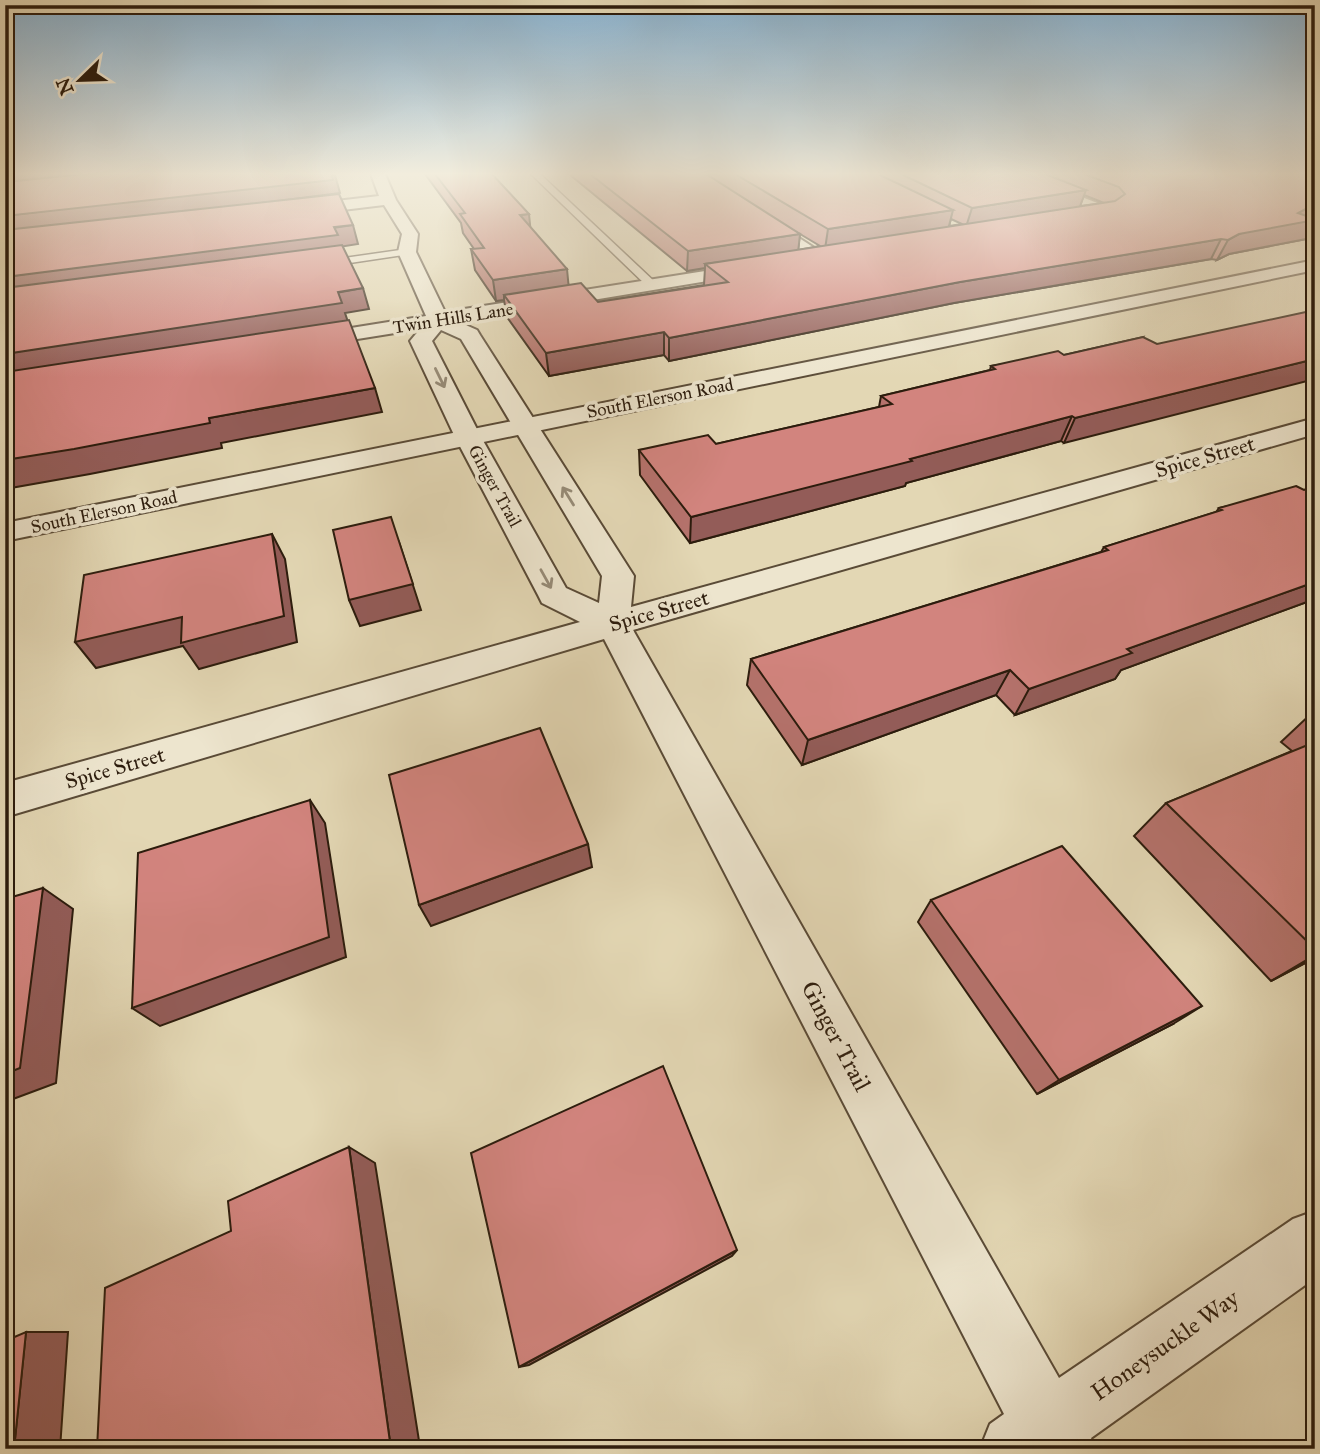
<svg xmlns="http://www.w3.org/2000/svg" width="1320" height="1454" font-family="'IM FELL Great Primer',serif">
<rect width="100%" height="100%" fill="#e3d7b4"/>
<filter id="stains"><feTurbulence type="fractalNoise" baseFrequency=".00286" numOctaves="4"/><feColorMatrix values="0 0 0 0 .2 0 0 0 0 .09 0 0 0 0 .02 0 0 0 .5 -.17"/></filter>
<radialGradient id="worn" r=".72"><stop offset=".6" stop-color="#630" stop-opacity="0"/><stop offset="1" stop-color="#630" stop-opacity=".3"/></radialGradient>
<g fill="none" stroke-linecap="round" stroke-linejoin="round">
<defs>
<g id="service">
<polygon points="531,174 540,174 656,283 656,287 648,287"/>
<polygon points="407,249 410,250 410,254 323,267 318,264 323,261"/>
</g>
<g id="minor">
<path d="M371,174H385L396,200L418,234L416,252L445,312L756,263L765,268L756,273L459,322L477,330L480,335L634,576L631,607L1315,418V434L633,630L1059,1378L1293,1219L1315,1211V1278L1091,1438L1095,1449H980L990,1424L1004,1414L604,639L5,817V783L580,622L542,603L538,595L455,437L410,341L420,329L301,348L293,347L290,342L293,337L301,336L426,316L398,252L402,234L384,205L293,216L285,211L293,206L379,196ZM441,330L461,339L602,576L599,603L566,588L481,437L432,341Z"/>
<polygon points="682,174 700,174 830,258 821,263 815,262"/>
<polygon points="1001,174 1022,174 1113,209 1115,212 1113,215 1101,215"/>
</g>
<polygon id="tertiary" points="1315,260 1315,270 5,541 5,523"/>
</defs>
<!-- service casing -->
<use href="#service" stroke="#5a4b37" stroke-width="3"/>
<!-- minor casing -->
<use href="#minor" stroke="#5a4b37" stroke-width="4"/>
<!-- tertiary casing -->
<use href="#tertiary" stroke="#5a4b37" stroke-width="4"/>
<!-- service -->
<use href="#service" fill="#ede5ce" fill-rule="evenodd"/>
<!-- minor -->
<use href="#minor" fill="#ede5ce" fill-rule="evenodd"/>
<!-- tertiary -->
<use href="#tertiary" fill="#ede5ce" fill-rule="evenodd"/>
</g>
<!-- wall -->
<g fill="#b5726c" stroke="#2c1c0d" stroke-width="2" fill-rule="evenodd">
<path d="M425,174H492L530,227L569,285L598,302L704,285L705,268L687,271L569,174H1315V216L1312,218L1315,219V224L1306,239L1229,254L1217,260L1211,259L954,303L669,361L664,355L549,376L507,317L504,300L496,301L475,270L471,249H474L463,233L461,223ZM1084,195L1104,203L1080,206ZM951,219L962,224L949,226ZM800,234L820,246L798,250Z"/>
<polygon points="1143,337 1064,443 1061,441 906,483 905,486 690,543 640,475 639,450 716,444 879,407 881,396 990,370 991,366 1064,355"/>
<polygon points="1315,487 1315,599 1121,670 1115,679 1015,715 996,695 802,765 747,685 751,659 1101,552 1104,547 1216,512 1219,508 1304,490"/>
<polygon points="1315,710 1315,958 1271,981 1134,836 1166,803 1292,751 1281,742"/>
<polygon points="931,900 1173,1024 1037,1094 918,922"/>
</g>
<!-- shaded-wall -->
<g fill="#935c58" stroke="#2c1c0d" stroke-width="2">
<polygon points="5,174 180,174 5,192"/>
<polygon points="335,175 340,193 5,236 5,216"/>
<polygon points="1086,190 1079,209 966,227 972,208"/>
<polygon points="1315,204 1315,216 1305,222 1315,220 1315,224 1306,239 1229,254 1217,260 1228,240 1239,234 1298,213"/>
<polygon points="953,210 948,230 825,249 828,229"/>
<polygon points="529,214 531,234 520,215"/>
<polygon points="353,225 358,244 5,300 5,277"/>
<polygon points="800,234 798,253 705,264 705,268 687,271 688,251"/>
<polygon points="1221,239 1211,259 954,303 669,361 669,338 960,282"/>
<polygon points="567,269 569,290 504,295 504,300 496,301 493,280"/>
<polygon points="363,288 369,309 345,313 349,325 5,379 5,354"/>
<polygon points="664,332 664,355 549,376 546,353"/>
<polygon points="1315,359 1315,379 1064,443 1075,418"/>
<polygon points="375,388 382,412 221,443 222,448 90,474 5,489 5,460 209,418"/>
<polygon points="1072,416 1061,441 906,483 905,486 690,543 691,517"/>
<polygon points="272,534 285,559 297,642 199,669 183,646 96,668 75,642"/>
<polygon points="399,542 421,610 360,626 349,600"/>
<polygon points="1315,582 1315,599 1121,670 1115,679 1015,715 1029,689 1127,649"/>
<polygon points="1010,670 996,695 802,765 808,740"/>
<polygon points="310,800 325,823 346,957 160,1026 132,1008"/>
<polygon points="588,844 592,867 431,926 419,905"/>
<polygon points="43,888 73,909 56,1083 5,1102 5,1074"/>
<polygon points="1315,955 1315,958 1271,981"/>
<polygon points="1202,1006 1173,1024 1037,1094 1059,1080"/>
<polygon points="349,1147 375,1163 420,1447 416,1449 391,1449"/>
<polygon points="737,1250 732,1256 529,1365 519,1367"/>
<polygon points="26,1332 68,1332 60,1449 14,1449"/>
</g>
<!-- building -->
<g fill="#d2847e" stroke="#2c1c0d" stroke-width="2">
<polygon points="85,174 335,174 335,175 332,176 333,180 5,216 5,182"/>
<polygon points="435,174 492,174 529,214 520,215 567,269 493,280 471,249 484,248 460,214 465,213"/>
<polygon points="590,174 706,174 800,234 688,251"/>
<polygon points="735,174 878,174 953,210 828,229"/>
<polygon points="901,174 1045,174 1086,190 972,208"/>
<polygon points="1084,174 1315,174 1315,204 1298,213 1315,219 1315,220 1239,234 1228,240 1221,239 960,282 669,338 664,332 546,353 504,295 581,283 598,302 728,282 705,264 1115,201 1125,194 1119,187"/>
<polygon points="339,194 353,225 334,227 338,235 5,277 5,230"/>
<polygon points="342,245 363,288 338,292 342,303 5,354 5,288"/>
<polygon points="1315,310 1315,359 1075,418 1072,416 910,459 912,461 691,517 639,450 708,435 716,444 892,404 881,396 995,369 991,366 1058,351 1064,355 1143,337 1157,344"/>
<polygon points="349,320 375,388 209,418 210,423 74,449 5,460 5,372"/>
<polygon points="1296,486 1304,490 1315,487 1315,582 1127,649 1132,653 1029,689 1010,670 808,740 751,659 1108,550 1104,547 1222,510 1219,508"/>
<polygon points="391,517 413,584 349,600 333,530"/>
<polygon points="272,534 284,616 181,643 182,617 75,642 84,575"/>
<polygon points="540,728 588,844 419,905 389,775"/>
<polygon points="1315,742 1315,949 1166,803"/>
<polygon points="310,800 329,937 132,1008 138,853"/>
<polygon points="1062,846 1202,1006 1059,1080 931,900"/>
<polygon points="43,888 20,1068 5,1074 5,899"/>
<polygon points="663,1066 737,1250 519,1367 471,1153"/>
<polygon points="349,1147 391,1449 97,1449 105,1288 231,1231 228,1201"/>
<polygon points="26,1332 14,1449 5,1449 5,1341"/>
</g>
<!-- one-way arrows -->
<defs><path id="oneway-shaft" d="M-6 0H5M1.5-3L5.5 0L1.5 3" fill="none" stroke-width="1.6" stroke-linecap="round" stroke-linejoin="round" transform="scale(1.75)"/></defs>
<g stroke="#968b77">
<use href="#oneway-shaft" transform="translate(440 378) rotate(64)"/>
<use href="#oneway-shaft" transform="translate(568 496) rotate(-122)"/>
<use href="#oneway-shaft" transform="translate(546 579) rotate(61)"/>
</g>
<!-- sky -->
<linearGradient id="sky" x2="0" y2="1"><stop stop-color="#89b5d5"/><stop offset="0.46" stop-color="#f2eddd"/><stop offset="1" stop-color="#f2eddd" stop-opacity="0"/></linearGradient>
<rect width="1320" height="378" fill="url(#sky)"/>
<g text-anchor="middle" dominant-baseline="central" stroke-width="7" stroke-linejoin="round" paint-order="stroke">
<!-- far-street labels -->
<g font-size="18" fill="#2c1c0d" stroke="#ede5ce">
<text transform="translate(453 318) rotate(-9)">Twin Hills Lane</text>
<text transform="translate(660 398) rotate(-11)">South Elerson Road</text>
<text transform="translate(495 486) rotate(61)">Ginger Trail</text>
<text transform="translate(104 512) rotate(-12)">South Elerson Road</text>
</g>
<!-- street labels -->
<g font-size="21" fill="#2c1c0d" stroke="#ede5ce">
<text transform="translate(1205 457) rotate(-16)">Spice Street</text>
<text transform="translate(659 611) rotate(-16)">Spice Street</text>
<text transform="translate(115 768) rotate(-16)">Spice Street</text>
</g>
<!-- near-street labels -->
<g font-size="24" fill="#2c1c0d" stroke="#ede5ce">
<text transform="translate(836 1036) rotate(62)">Ginger Trail</text>
<text transform="translate(1165 1345) rotate(-35)">Honeysuckle Way</text>
</g>
</g>
<!-- margin -->
<rect width="1320" height="1454" fill="none" stroke="#e3d7b4" stroke-width="28"/>
<rect x="7" y="7" width="1306" height="1440" fill="none" stroke="#2c1c0d" stroke-width="3.5"/>
<rect x="14" y="14" width="1292" height="1426" fill="none" stroke="#2c1c0d" stroke-width="2"/>
<!-- north arrow -->
<g transform="translate(80 80) rotate(247)" stroke="#ede5ce" stroke-width="5" paint-order="stroke">
<path d="M0-5L12 26L0 18L-12 26Z" fill="#2c1c0d"/>
<text y="-10" font-size="19" font-weight="bold" text-anchor="middle" fill="#2c1c0d">N</text>
</g>
<rect width="100%" height="100%" filter="url(#stains)"/>
<rect width="100%" height="100%" fill="url(#worn)"/>
</svg>
